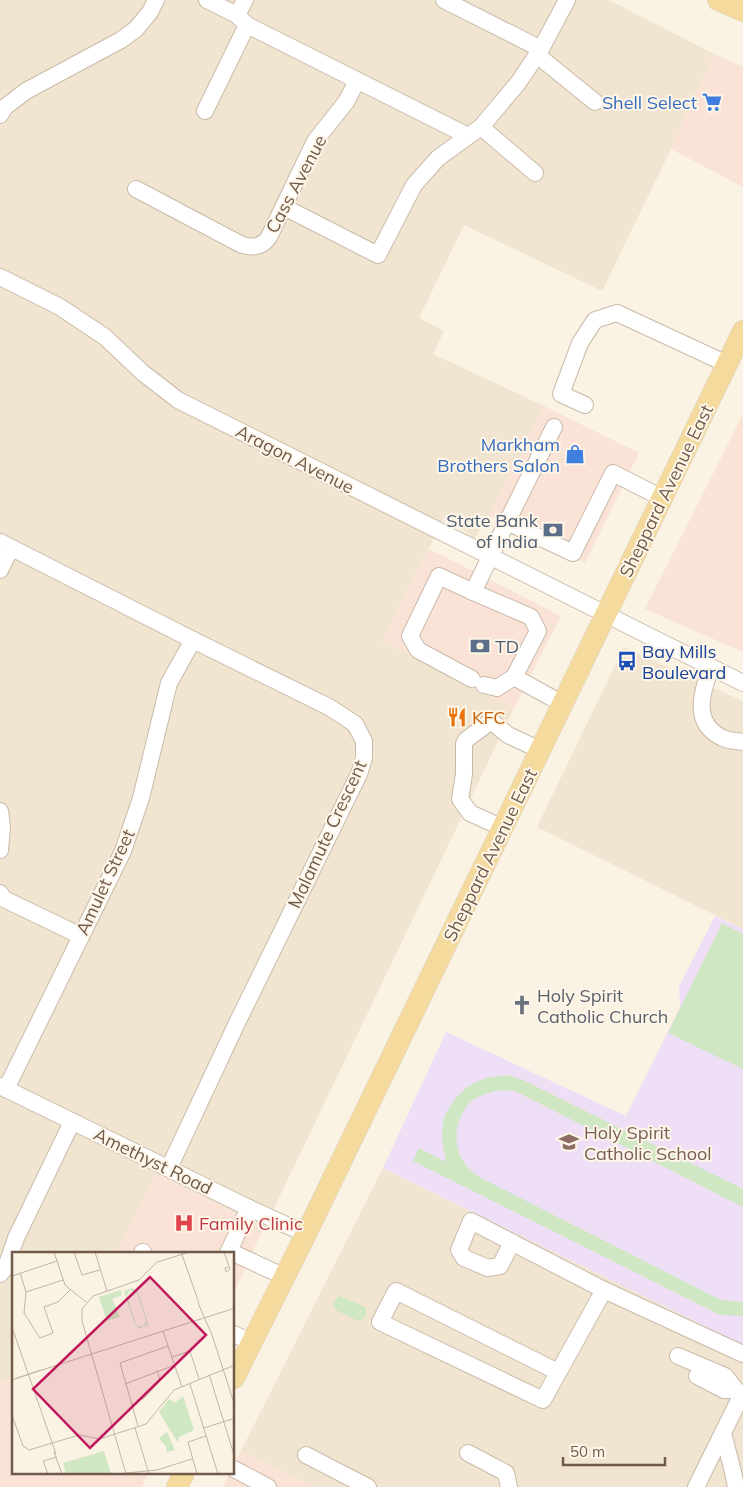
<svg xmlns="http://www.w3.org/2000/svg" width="743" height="1487" font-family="Mulish,sans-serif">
<rect width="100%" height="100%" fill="#faf2e2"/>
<!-- residential -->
<g fill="#f1e4d1">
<polygon points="0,0 609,0 714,54 671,149 602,291 464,225 419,318 444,331 433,354 544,406 489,516 474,539 445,516 382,641 514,708 264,1229 156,1173 117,1253 14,1253 14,1378 3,1383 0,1382"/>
<polygon points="624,647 743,701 743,929 537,827"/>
<polygon points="383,1168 743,1345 743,1487 314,1487 241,1451"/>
</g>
<!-- commercial -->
<g fill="#fae3d6">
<polygon points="714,54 743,67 743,187 671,149"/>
<polygon points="544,406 639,453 585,563 489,516"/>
<polygon points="743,414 743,652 645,609"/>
<polygon points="429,549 561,616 514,708 382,641"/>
<polygon points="156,1173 263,1229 234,1292 234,1253 117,1253"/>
<polygon points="14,1378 14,1473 148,1473 142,1487 0,1487 0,1382 3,1383"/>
<polygon points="241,1451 314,1487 223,1487"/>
</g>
<!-- education -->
<polygon fill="#efdff6" points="715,916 743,929 743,1345 383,1168 446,1032 626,1116 680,1007 679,987"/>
<!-- green -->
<g fill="#cfe7c2">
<polygon points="722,923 743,934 743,1069 668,1033"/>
<path d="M507,1075L521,1079L743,1189V1207L515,1091C509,1091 502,1090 496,1091C487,1093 474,1097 468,1105C456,1119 452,1142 462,1159C466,1167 473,1172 481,1178L721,1300L743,1302V1316L720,1315L413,1161L419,1148L446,1162C444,1150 440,1136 443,1123C444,1115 449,1108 453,1102C468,1082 483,1077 507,1075Z"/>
<path d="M340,1296L365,1307C368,1314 365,1319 358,1321L336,1310L333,1306L336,1299Z"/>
</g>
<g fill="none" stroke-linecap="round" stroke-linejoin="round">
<defs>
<g id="minor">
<polyline points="207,0 237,15 247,25 468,136"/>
<polyline points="444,0 541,49"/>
<polyline points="237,15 245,0"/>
<polyline points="537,55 595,102"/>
<polyline points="205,111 247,25"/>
<polyline points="0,115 5,107 26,91 121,40 136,29 150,12 156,0"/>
<polyline points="481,127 535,173"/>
<path d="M136,189L242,245C254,248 262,247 269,237L315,141L346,102L357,81"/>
<polyline points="284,207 378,255 414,185 438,158 481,127 518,83 541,49 567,0"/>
<polyline points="0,277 60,307 105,337 143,373 178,400 743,683"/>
<polyline points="585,405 561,394 580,343 595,320 617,313 727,364"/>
<polyline points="554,427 507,522 573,553 613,473 662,498"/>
<polyline points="507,522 473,592 531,617 538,631 514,677 563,704"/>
<polyline points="0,542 193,640 329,707 355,724 364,741 364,758 359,774 236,1025 169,1168"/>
<polyline points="0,570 11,548"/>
<path d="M711,668C701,693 692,724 723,738C729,741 737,741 743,742"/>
<polyline points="472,679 418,650 410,636 439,576 473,592"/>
<polyline points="484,685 497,688 514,677"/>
<polyline points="0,811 2,827 0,850"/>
<polyline points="503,828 470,813 460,799 464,774 464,744 466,740 491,721 508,735 540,750"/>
<polyline points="0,893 4,899 81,936"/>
<polyline points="0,1086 249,1208 306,1234"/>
<polyline points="6,1089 123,851 141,798 169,683 193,640"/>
<polyline points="512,1242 500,1266 488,1268 464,1258 459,1250 471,1221 604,1290 743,1354"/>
<polyline points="229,1251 285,1277"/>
<polyline points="142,1253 143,1252"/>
<polyline points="228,1253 249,1208"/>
<polyline points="0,1274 6,1267 16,1238 72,1122"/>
<polyline points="234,1334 252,1343"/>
<polyline points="678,1356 725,1376 736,1390 743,1395"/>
<polyline points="558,1372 396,1291 380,1322 543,1400 604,1290"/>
<polyline points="697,1376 724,1390 736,1390"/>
<polyline points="723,1433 733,1472 736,1487"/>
<polyline points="468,1453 506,1473 509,1487"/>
<polyline points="306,1455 368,1487"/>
<polyline points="234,1469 268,1487"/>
<polyline points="696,1487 742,1394"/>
</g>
<g id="major">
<polyline points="718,0 743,11"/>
<polyline points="234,1378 306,1234 743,331"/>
<polyline points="177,1487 184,1473"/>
</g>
</defs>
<!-- minor casing -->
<use href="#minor" stroke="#cabaa9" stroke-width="18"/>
<!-- major casing -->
<use href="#major" stroke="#dad4d0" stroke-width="22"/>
<!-- minor -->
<use href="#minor" stroke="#fff" stroke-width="16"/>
<!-- major -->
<use href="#major" stroke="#f5da9e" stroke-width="21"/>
</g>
<!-- icons -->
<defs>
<symbol id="supermarket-bare" viewBox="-9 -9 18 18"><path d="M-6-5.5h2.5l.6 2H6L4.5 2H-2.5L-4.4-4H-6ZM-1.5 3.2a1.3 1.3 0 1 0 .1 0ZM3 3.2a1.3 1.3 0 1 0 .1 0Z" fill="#3f7fe0" stroke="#fef6e8" stroke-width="2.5" paint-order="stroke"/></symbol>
<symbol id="shop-bare" viewBox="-9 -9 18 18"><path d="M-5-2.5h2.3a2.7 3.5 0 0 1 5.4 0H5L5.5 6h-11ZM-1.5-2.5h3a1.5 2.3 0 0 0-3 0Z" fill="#3f7fe0" stroke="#fef6e8" stroke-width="2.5" paint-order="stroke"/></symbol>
<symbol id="bank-bare" viewBox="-9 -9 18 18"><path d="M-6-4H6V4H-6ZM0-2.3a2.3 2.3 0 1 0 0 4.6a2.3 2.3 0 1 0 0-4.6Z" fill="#5c6f8a" stroke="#fef6e8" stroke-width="2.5" paint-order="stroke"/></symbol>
<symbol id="bus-bare" viewBox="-9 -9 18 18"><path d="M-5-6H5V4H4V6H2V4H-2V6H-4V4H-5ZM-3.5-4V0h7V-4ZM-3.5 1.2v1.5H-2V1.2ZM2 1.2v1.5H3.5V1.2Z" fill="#1a4fb4" stroke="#fef6e8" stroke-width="2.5" paint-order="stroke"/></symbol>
<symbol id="restaurant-bare" viewBox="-9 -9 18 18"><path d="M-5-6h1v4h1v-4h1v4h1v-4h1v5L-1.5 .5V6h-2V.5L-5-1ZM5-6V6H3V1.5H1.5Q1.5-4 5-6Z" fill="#e8710a" stroke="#fef6e8" stroke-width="2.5" paint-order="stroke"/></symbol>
<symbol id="church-bare" viewBox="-9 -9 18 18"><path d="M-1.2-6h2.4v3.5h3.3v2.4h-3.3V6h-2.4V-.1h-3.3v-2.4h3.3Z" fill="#6b7280" stroke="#fef6e8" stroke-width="2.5" paint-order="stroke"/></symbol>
<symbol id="school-bare" viewBox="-9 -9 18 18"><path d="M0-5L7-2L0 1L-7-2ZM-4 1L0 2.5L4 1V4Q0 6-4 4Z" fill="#8d6e63" stroke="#fef6e8" stroke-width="2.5" paint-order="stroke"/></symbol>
<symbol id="hospital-bare" viewBox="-9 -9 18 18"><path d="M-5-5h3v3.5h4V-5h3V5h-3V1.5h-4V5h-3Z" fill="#e0444e" stroke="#fef6e8" stroke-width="2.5" paint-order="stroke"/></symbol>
</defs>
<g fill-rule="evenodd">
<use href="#supermarket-bare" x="698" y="88" width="28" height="28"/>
<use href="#shop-bare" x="561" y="440" width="28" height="28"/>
<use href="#bank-bare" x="539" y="516" width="28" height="28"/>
<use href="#bank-bare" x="466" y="632" width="28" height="28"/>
<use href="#bus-bare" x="613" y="647" width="28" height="28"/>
<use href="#restaurant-bare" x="443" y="703" width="28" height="28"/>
<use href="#church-bare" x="508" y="991" width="28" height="28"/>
<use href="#school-bare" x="555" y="1128" width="28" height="28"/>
<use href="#hospital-bare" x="170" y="1209" width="28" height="28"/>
</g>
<g text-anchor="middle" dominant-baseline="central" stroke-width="4" stroke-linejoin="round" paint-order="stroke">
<!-- shop labels -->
<g font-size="18" fill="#366cbe" stroke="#fef6e8" text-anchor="end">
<text x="697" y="102">Shell Select</text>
<text x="560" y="444">Markham<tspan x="560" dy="21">Brothers Salon</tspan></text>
</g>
<!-- street labels -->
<g font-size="18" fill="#705a4a" stroke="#fef6e8">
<text transform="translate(296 184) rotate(-62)">Cass Avenue</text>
<text transform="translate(295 459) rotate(27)">Aragon Avenue</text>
<text transform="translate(666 491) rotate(-64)">Sheppard Avenue East</text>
<text transform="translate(327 834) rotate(-65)">Malamute Crescent</text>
<text transform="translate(490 855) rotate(-64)">Sheppard Avenue East</text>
<text transform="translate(105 882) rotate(-65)">Amulet Street</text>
<text transform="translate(153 1161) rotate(26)">Amethyst Road</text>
</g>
<!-- service labels -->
<g font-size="18" fill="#4e5e75" stroke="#fef6e8" text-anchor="end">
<text x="538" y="520">State Bank<tspan x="538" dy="21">of India</tspan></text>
<text x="495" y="646" text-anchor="start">TD</text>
</g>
<!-- transit labels -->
<g font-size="18" fill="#164399" stroke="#fef6e8" text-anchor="start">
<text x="642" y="651">Bay Mills<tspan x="642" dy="21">Boulevard</tspan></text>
</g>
<!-- food labels -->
<g font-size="18" fill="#c56008" stroke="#fef6e8" text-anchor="start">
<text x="472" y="717">KFC</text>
</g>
<!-- worship labels -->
<g font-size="18" fill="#5b616d" stroke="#fef6e8" text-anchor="start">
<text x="537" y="995">Holy Spirit<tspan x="537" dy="21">Catholic Church</tspan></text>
</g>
<!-- education labels -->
<g font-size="18" fill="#785e54" stroke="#fef6e8" text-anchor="start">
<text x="584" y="1132">Holy Spirit<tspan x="584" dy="21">Catholic School</tspan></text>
</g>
<!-- health labels -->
<g font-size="18" fill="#be3a42" stroke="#fef6e8" text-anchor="start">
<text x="199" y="1223">Family Clinic</text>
</g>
</g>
<!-- overview -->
<g transform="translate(12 1252)">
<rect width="222" height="222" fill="#faf2e2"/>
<path d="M120,36L126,40L137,75L135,73L128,77L123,73L112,39ZM118,38L125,41L134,69L131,75L124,73L115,43ZM109,38L110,43L100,47L108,65L95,69L87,45ZM171,144L182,178L167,185L166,191L147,160L157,147L163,151ZM155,180L163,198L155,200L154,194L147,187ZM92,199L99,222H54L51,211Z" fill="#cfe7c2" fill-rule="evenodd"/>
<path fill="none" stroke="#c3b5a5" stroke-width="1" d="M42,0L53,33L74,50M62,0L70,23L88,18M83,0L95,39M169,0L187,51M212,0L218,17L214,20L213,16L216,15M8,21L14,40L12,61L28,86L41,81L32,55L46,50L58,38M0,24L45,9M14,40L51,28M186,51L200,83L223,154M0,75L44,202M151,79L170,135M160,105L178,99L187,127M197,122L223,206M5,126L223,56M0,128L29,118M113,132L163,113M178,132L206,222M120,153L132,146L148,129L145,118M0,163L11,194L17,198L67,183L88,187L134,172L162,138L223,113M126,174L108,111L156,94M123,176L137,222M192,176L223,166M42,200L50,222M114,221L145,218L180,207M36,222L31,209L45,205M114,222L70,69V57L81,44L127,28L145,10L178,0M185,222L176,190L194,184"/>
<path fill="#c2185b" fill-opacity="0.15" stroke="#c2185b" stroke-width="2.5" d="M138,25L194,83L78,196L21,137Z"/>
<rect width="222" height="222" fill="none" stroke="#705a4a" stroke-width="2.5"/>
</g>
<!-- scale -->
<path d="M563 1457v8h102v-8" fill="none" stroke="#705a4a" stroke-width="2.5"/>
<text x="570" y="1457" font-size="15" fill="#705a4a" stroke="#fef6e8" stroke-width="4" paint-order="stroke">50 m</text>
</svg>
